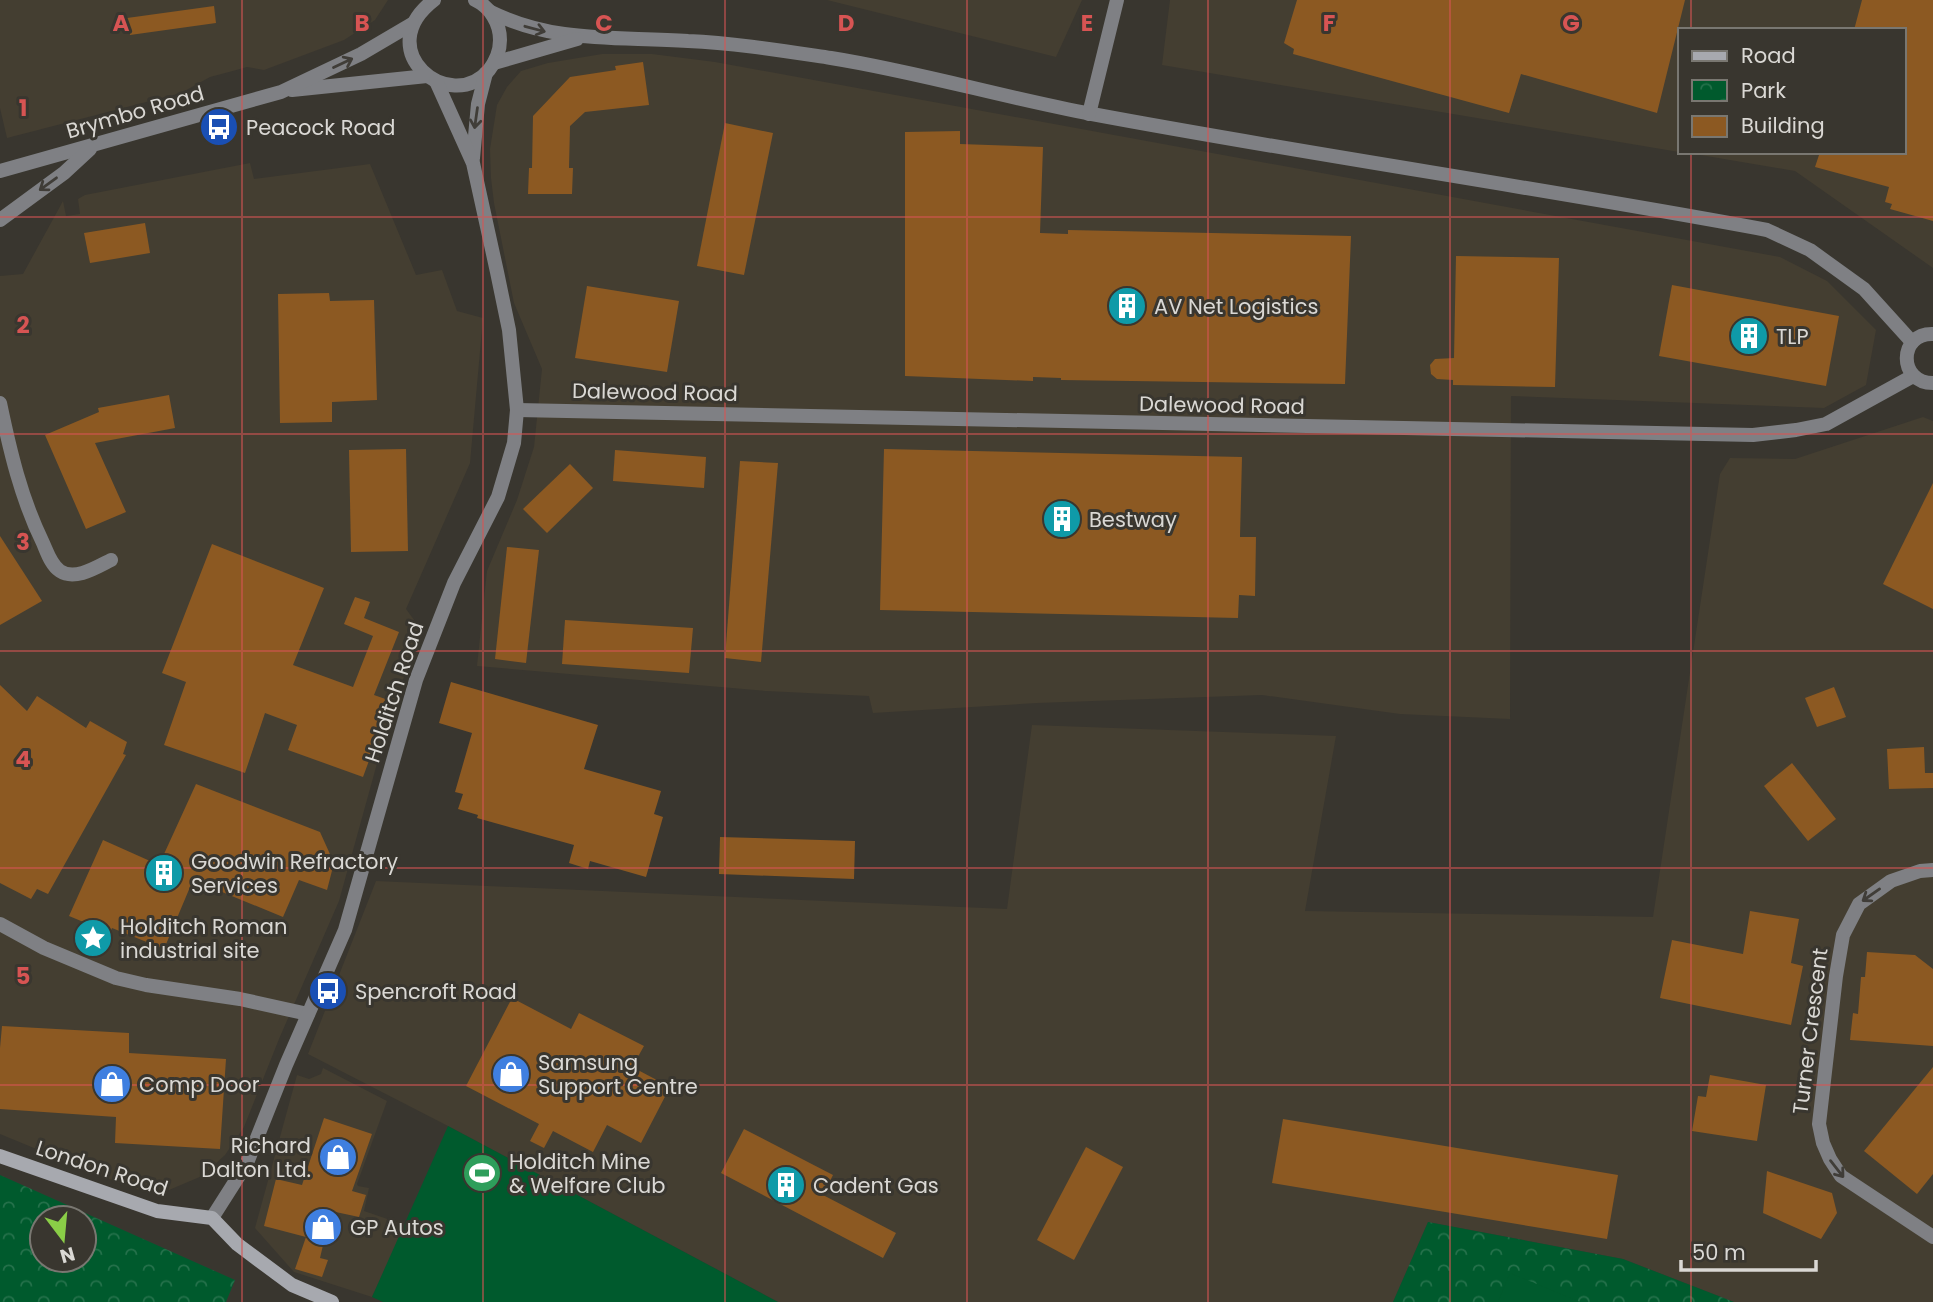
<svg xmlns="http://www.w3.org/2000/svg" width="1933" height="1302" font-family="Poppins,sans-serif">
<defs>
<pattern id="park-crowns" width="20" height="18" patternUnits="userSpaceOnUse" patternTransform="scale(1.75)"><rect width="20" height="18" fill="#005a2d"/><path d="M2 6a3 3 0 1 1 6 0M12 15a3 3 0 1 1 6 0" fill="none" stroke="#25714b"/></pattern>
</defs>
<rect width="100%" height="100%" fill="#39362f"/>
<!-- built -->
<g fill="#443e31">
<polygon points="0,0 388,0 375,20 344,40 264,70 247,67 229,72 210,77 181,93 7,138 0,108"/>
<polygon points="827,0 1082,0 1056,57"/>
<polygon points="1170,0 1933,0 1933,268 1795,171 1683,152 1903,152 1903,30 1679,30 1679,152 1162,65"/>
<polygon points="602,54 652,54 715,62 1780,257 1827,281 1876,330 1866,385 1824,408 1511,396 1510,719 1400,714 1262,695 1037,703 873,713 869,696 766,691 477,666 487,571 517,500 534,447 542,369 514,303 494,203 491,178 490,149 497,105 507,87 521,71 548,63"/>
<polygon points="250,163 254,179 370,164 416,275 442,270 457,311 483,318 470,463 406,609 420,628 386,731 339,901 279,1039 244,1127 225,1155 202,1176 169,1190 152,1192 131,1188 0,1134 0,276 23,274 63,201 66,216 80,214 78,199 85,195"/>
<polygon points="1923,417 1933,421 1933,1302 1734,1302 1623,1259 1428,1222 1393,1302 778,1302 448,1126 308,1054 376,881 1007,909 1032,725 1336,736 1305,911 1653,917 1720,474 1730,458 1795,459"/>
<polygon points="323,1068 387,1101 357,1184 358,1186 369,1188 364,1211 405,1225 372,1297 294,1272 255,1228 297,1075 309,1079 321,1074"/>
</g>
<!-- park -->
<g fill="url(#park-crowns)" fill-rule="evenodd">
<path d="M0,1175L235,1280L226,1302H0ZM42,1218H84V1260H42Z"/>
<polygon points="1428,1222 1623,1259 1734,1302 1393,1302"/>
</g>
<!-- pitch -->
<g fill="#005a2d">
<polygon points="448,1126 778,1302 383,1302 372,1297"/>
<polygon points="1510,1273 1580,1302 1498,1302"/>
</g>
<!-- building -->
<g fill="#8c5922">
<polygon points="1297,0 1685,0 1657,113 1521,74 1509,113 1293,54 1294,49 1284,43"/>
<polygon points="1862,0 1933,0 1933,221 1890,209 1892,204 1885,202 1889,187 1815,167 1820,152 1903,152 1903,30 1854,30"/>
<polygon points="214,6 216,23 130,35 127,18"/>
<polygon points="643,62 649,105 585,112 570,126 569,168 573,168 572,194 528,194 529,168 532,168 533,116 570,77 616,70 615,66"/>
<polygon points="725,123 773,133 744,275 697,266"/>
<polygon points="960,131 960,144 1043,147 1040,233 1068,234 1068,230 1351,236 1345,384 1061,380 1061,378 1033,377 1033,381 905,376 905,132"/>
<polygon points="145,223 150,253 90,263 84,233"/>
<polygon points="1456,256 1559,258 1555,387 1453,385 1453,380 1437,379 1431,374 1430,365 1435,359 1454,358"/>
<polygon points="1672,285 1839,316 1826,386 1659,356"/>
<polygon points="587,286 679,301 667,372 575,358"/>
<polygon points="329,293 330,301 374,300 377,400 332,402 332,422 280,423 278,294"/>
<polygon points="169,395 175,428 95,443 126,512 86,529 45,435 99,412 98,408"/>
<polygon points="406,449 408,551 351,552 349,450"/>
<polygon points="884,449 1242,457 1240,537 1256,537 1255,596 1239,595 1238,618 880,610"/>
<polygon points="615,450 706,457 704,488 613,481"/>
<polygon points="740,461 778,463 761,662 725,658"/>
<polygon points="570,464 593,488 547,533 523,509"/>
<polygon points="1933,483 1933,609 1883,584"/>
<polygon points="0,536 42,601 0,625"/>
<polygon points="212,544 324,588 293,665 353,687 373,636 344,624 355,597 370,602 364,618 399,632 374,695 391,701 363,777 288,750 297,725 265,713 245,773 164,745 186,682 162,673"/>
<polygon points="507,547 539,550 526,663 495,659"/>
<polygon points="565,620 693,628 689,673 562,664"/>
<polygon points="451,682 598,725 584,769 661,791 654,814 663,817 646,877 590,861 588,869 569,863 574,845 477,818 478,815 458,809 463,794 455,792 472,733 439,723"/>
<polygon points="0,685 27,711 37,696 86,728 90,721 127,742 123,754 126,755 48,894 37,889 31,899 0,883"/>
<polygon points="1834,687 1846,717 1817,727 1805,698"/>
<polygon points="1924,747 1925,773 1933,773 1933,788 1889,789 1887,749"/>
<polygon points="1792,763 1836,819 1808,841 1764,786"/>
<polygon points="196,784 320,832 334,863 327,890 299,880 283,917 193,880 164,949 112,928 110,933 69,916 103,840 159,865"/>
<polygon points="720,837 855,841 854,879 719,874"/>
<polygon points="1750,911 1799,919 1791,963 1803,966 1791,1025 1660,998 1672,940 1743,954"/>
<polygon points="1867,952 1915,955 1933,969 1933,1046 1850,1040 1853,1013 1858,1014 1861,977 1865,977"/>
<polygon points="512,998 571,1029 579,1013 644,1046 635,1062 639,1064 636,1069 670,1087 641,1143 607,1125 593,1152 553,1131 544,1148 530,1141 539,1124 466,1086"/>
<polygon points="2,1026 129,1033 129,1053 226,1059 220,1149 115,1143 116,1117 0,1109 0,1048"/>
<polygon points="1933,1067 1933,1174 1917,1194 1864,1151"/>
<polygon points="1710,1075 1766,1085 1757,1141 1692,1131 1698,1096 1706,1097"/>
<polygon points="324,1118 372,1134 352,1191 366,1195 359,1217 331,1211 320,1258 328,1260 322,1277 295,1269 306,1237 264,1226 276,1179 302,1185"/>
<polygon points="1283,1119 1618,1175 1607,1239 1272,1183"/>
<polygon points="744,1129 833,1175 823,1195 896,1233 883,1258 721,1173"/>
<polygon points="1086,1147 1123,1167 1074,1260 1037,1240"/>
<polygon points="1767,1171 1832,1193 1837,1213 1821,1239 1763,1213"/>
</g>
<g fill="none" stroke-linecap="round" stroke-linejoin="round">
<!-- minor -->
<g stroke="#7f8084" stroke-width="14">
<path d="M434,0C369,50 450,116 489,70C496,61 500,51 500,40C500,23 490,7 475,0"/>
<path d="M491,12C556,44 618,36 688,41C735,43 784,51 831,58C919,72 1005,98 1092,114C1316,156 1542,188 1767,230L1810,250L1864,289L1912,342"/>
<polyline points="494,63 577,39"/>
<polyline points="292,90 427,76"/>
<polyline points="1089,114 1117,0"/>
<polyline points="473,158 478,104 486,73"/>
<polyline points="0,171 281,92 361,54 412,24"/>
<polyline points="0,220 64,173 90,149"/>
<path d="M1933,334C1898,333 1898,383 1933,383"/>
<path d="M0,403C10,451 21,498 43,543C47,552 51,565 60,571C75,581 97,567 111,560"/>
<polyline points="517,410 1753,435 1796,430 1826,424 1913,376"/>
<polyline points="1933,870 1920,871 1891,881 1859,904 1843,935 1836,976 1819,1124 1823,1143 1830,1159 1841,1176 1933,1237"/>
<polyline points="0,924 44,948 116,978 146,985 240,999 308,1014"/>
<polyline points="212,1218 247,1163 286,1065 345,930 416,680 454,583 498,497 514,443 517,410 509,330 497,272 473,163 436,81"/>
</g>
<!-- secondary -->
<polyline stroke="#a7a9af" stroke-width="14" points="0,1156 157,1211 212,1218 237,1244 292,1285 332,1302"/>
</g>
<!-- one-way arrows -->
<defs><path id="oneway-shaft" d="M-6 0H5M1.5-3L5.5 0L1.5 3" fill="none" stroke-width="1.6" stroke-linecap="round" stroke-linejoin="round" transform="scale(1.75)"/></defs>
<g stroke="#403d38">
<use href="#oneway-shaft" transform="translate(535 29) rotate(15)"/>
<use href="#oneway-shaft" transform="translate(343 63) rotate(-25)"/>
<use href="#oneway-shaft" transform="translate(476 118) rotate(98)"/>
<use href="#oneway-shaft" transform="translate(48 184) rotate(144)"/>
<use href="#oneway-shaft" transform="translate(1871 895) rotate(145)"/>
<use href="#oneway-shaft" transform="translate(1837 1169) rotate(52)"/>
</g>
<!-- grid -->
<path fill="none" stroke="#d75453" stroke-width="2" stroke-opacity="0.55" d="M242,0V1302M483,0V1302M725,0V1302M967,0V1302M1208,0V1302M1450,0V1302M1691,0V30M1691,152V1302M0,217H1933M0,434H1933M0,651H1933M0,868H1933M0,1085H1933"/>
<!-- icons -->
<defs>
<symbol id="bus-disc" viewBox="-11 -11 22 22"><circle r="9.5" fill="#1a4fb4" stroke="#39362f"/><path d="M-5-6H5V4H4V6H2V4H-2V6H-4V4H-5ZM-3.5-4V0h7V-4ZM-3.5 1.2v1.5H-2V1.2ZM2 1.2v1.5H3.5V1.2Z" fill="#fff"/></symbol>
<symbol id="building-disc" viewBox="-11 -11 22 22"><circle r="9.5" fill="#0f9aa8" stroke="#39362f"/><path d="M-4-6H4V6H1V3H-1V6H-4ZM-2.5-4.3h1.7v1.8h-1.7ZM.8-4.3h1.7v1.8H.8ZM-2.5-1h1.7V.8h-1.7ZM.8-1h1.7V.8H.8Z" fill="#fff"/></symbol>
<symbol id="sight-disc" viewBox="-11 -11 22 22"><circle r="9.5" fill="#0f9aa8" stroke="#39362f"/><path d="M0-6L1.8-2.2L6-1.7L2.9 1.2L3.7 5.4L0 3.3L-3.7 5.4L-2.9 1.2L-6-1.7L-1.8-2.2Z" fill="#fff"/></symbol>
<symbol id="shop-disc" viewBox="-11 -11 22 22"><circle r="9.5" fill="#3f7fe0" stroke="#39362f"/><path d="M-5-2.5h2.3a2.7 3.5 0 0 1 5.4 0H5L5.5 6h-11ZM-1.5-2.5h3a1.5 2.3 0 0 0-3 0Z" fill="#fff"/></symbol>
<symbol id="stadium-disc" viewBox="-11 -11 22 22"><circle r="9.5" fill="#2e9e5b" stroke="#39362f"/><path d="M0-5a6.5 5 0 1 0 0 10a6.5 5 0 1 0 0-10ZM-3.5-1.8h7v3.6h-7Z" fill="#fff"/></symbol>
</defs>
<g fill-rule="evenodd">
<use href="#bus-disc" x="197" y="105" width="44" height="44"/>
<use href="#building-disc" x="1105" y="284" width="44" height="44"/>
<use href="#building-disc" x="1727" y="314" width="44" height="44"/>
<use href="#building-disc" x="1040" y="497" width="44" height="44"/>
<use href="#building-disc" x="142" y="851" width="44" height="44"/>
<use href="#sight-disc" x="71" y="916" width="44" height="44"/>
<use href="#bus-disc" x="306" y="969" width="44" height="44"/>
<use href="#shop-disc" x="489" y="1052" width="44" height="44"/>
<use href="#shop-disc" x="90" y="1062" width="44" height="44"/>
<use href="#shop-disc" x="316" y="1135" width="44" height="44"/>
<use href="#stadium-disc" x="460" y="1151" width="44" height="44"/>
<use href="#building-disc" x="764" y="1163" width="44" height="44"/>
<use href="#shop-disc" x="301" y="1205" width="44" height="44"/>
</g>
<g text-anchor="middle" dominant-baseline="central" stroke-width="6" stroke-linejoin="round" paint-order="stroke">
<!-- street labels -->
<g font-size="21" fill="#dad8d4" stroke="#39362f">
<text transform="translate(135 112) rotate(-16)">Brymbo Road</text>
<text transform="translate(655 392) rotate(1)">Dalewood Road</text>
<text transform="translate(1222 405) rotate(1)">Dalewood Road</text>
<text transform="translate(394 692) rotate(-72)">Holditch Road</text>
<text transform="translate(1810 1031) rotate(-83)">Turner Crescent</text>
<text transform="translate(102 1168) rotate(18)">London Road</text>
</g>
<!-- poi labels -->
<g font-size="21" fill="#dad8d4" stroke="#39362f" text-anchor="start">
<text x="246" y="127">Peacock Road</text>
<text x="1154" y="306">AV Net Logistics</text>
<text x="1776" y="336">TLP</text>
<text x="1089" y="519">Bestway</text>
<text x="191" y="861">Goodwin Refractory<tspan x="191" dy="24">Services</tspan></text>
<text x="120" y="926">Holditch Roman<tspan x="120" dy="24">industrial site</tspan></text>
<text x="355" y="991">Spencroft Road</text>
<text x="538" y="1062">Samsung<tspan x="538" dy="24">Support Centre</tspan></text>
<text x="139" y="1084">Comp Door</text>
<text x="311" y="1145" text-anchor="end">Richard<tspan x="311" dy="24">Dalton Ltd.</tspan></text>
<text x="509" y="1161">Holditch Mine<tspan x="509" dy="24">&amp; Welfare Club</tspan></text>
<text x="813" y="1185">Cadent Gas</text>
<text x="350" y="1227">GP Autos</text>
</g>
</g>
<g font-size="23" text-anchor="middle" font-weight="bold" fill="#d75453" stroke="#39362f" stroke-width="6" stroke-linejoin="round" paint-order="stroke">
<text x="121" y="31">A</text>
<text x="362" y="31">B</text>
<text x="604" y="31">C</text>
<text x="846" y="31">D</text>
<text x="1087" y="31">E</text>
<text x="1329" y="31">F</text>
<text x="1571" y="31">G</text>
<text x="23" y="116">1</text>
<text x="23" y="333">2</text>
<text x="23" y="550">3</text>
<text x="23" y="767">4</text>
<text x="23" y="984">5</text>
</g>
<!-- legend -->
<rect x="1678" y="28" width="228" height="126" fill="#39362f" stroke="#797771" stroke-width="2"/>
<rect x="1692" y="51" width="35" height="10" fill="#a7a9af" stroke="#797771" stroke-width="2"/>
<text x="1741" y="63" font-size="21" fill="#dad8d4">Road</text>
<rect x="1692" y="80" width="35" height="21" fill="url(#park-crowns)" stroke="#797771" stroke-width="2"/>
<text x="1741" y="98" font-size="21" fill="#dad8d4">Park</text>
<rect x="1692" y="116" width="35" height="21" fill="#8c5922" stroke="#797771" stroke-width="2"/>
<text x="1741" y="133" font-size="21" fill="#dad8d4">Building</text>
<!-- north arrow -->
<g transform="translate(63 1239) rotate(164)"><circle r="33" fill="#39362f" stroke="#797771" stroke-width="2"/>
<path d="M0-5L12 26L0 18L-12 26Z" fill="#8ace47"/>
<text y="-10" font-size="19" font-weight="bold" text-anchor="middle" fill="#dad8d4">N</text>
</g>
<!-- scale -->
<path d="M1681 1260v10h135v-10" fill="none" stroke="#dad8d4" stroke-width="3.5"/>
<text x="1692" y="1260" font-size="21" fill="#dad8d4" stroke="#39362f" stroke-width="5" paint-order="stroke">50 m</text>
</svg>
